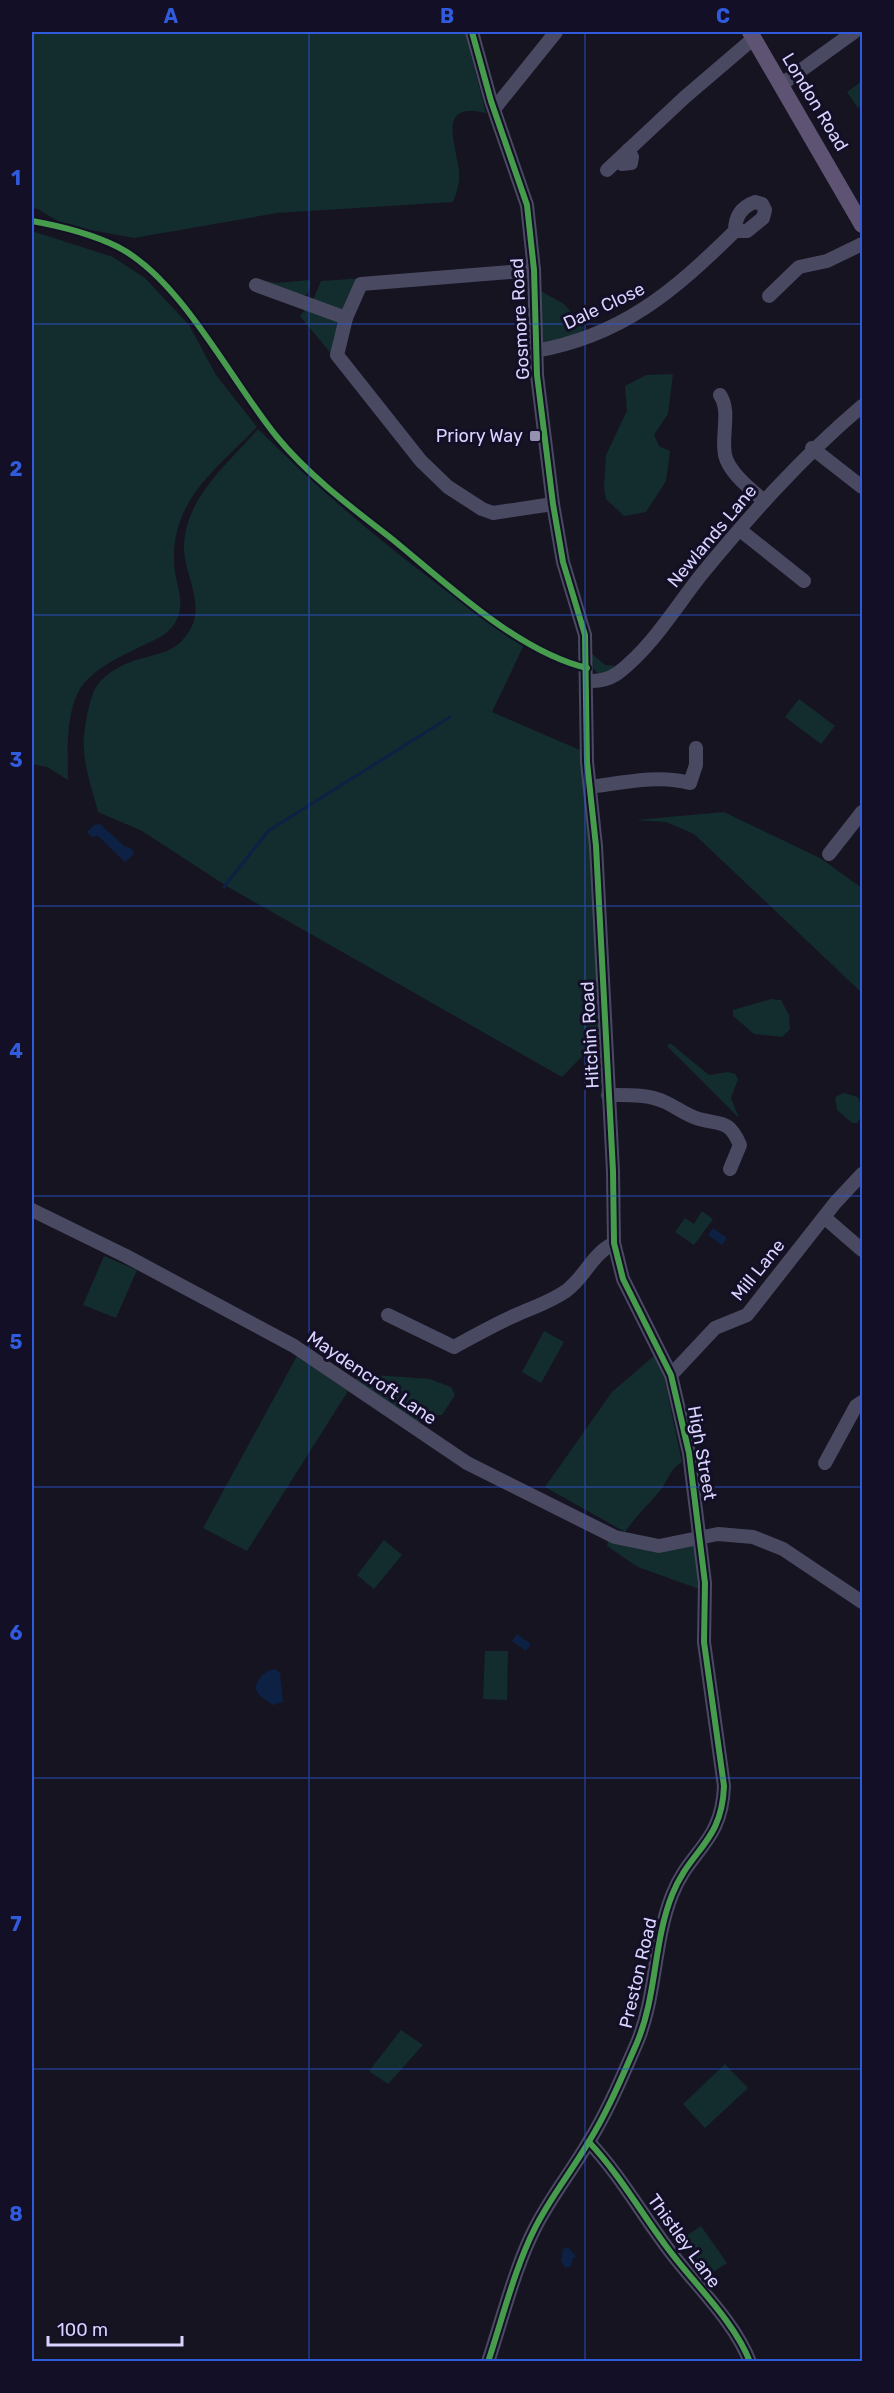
<svg xmlns="http://www.w3.org/2000/svg" width="894" height="2393" font-family="Rubik,sans-serif">
<rect width="100%" height="100%" fill="#161421"/>
<!-- green -->
<g fill="#132c2d">
<path d="M32,32H465L486,113C439,102 454,138 458,165C461,179 458,189 453,202L277,213L134,238L64,225L38,209L32,208Z"/>
<polygon points="862,81 862,105 858,108 847,92"/>
<path d="M32,231L113,257L145,278L189,325L216,375L257,427C218,468 172,499 174,561C174,581 186,600 177,619C171,633 159,638 146,644C126,654 104,663 88,679C64,702 68,750 68,780L47,767L32,764Z"/>
<polygon points="364,278 342,310 313,300 321,281"/>
<path d="M264,280L276,283L310,280C311,288 309,294 302,297Z"/>
<polygon points="539,290 564,304 584,327 583,333 544,343 541,340"/>
<polygon points="306,308 338,322 333,356 300,316"/>
<polygon points="673,374 668,414 654,435 659,446 670,451 666,481 646,512 624,516 606,499 604,487 606,455 627,411 625,386 646,375"/>
<path d="M258,429C339,510 429,582 524,645L492,712L580,750L592,842L602,1036L562,1077L228,887L142,831L98,812C93,792 85,770 84,750C82,736 89,699 96,687C102,677 117,667 128,663C156,652 177,656 192,626C203,602 185,574 184,550C183,499 228,464 258,429Z"/>
<polygon points="591,653 605,665 621,666 599,675 593,668"/>
<polygon points="799,699 835,726 821,744 785,717"/>
<polygon points="724,812 820,858 862,888 862,993 694,834 666,822 636,820"/>
<polygon points="771,999 781,1000 789,1015 790,1029 782,1037 754,1034 733,1016 733,1010"/>
<polygon points="670,1043 709,1075 728,1072 735,1074 738,1079 731,1098 739,1118 667,1046"/>
<path d="M844,1093L858,1097C862,1107 864,1114 857,1123H852L837,1110L835,1097Z"/>
<polygon points="702,1211 713,1219 694,1245 675,1232 685,1218 694,1224"/>
<polygon points="104,1256 137,1270 116,1318 83,1305"/>
<polygon points="544,1331 564,1342 541,1383 522,1372"/>
<path d="M655,1355L664,1377L682,1462C670,1468 667,1483 659,1492C647,1506 635,1517 625,1532L545,1487L612,1392Z"/>
<polygon points="297,1356 348,1391 247,1551 203,1528"/>
<polygon points="364,1370 376,1375 430,1379 451,1387 455,1395 442,1415 425,1416 417,1426 355,1381 358,1372"/>
<polygon points="609,1538 695,1541 699,1589 638,1567 607,1546"/>
<polygon points="384,1540 402,1555 374,1589 357,1575"/>
<polygon points="485,1651 508,1651 507,1700 483,1699"/>
<polygon points="401,2030 423,2045 388,2084 369,2071"/>
<polygon points="725,2064 748,2088 705,2128 683,2104"/>
<polygon points="701,2226 727,2263 709,2275 683,2238"/>
</g>
<!-- water -->
<g fill="#0d2144">
<polygon points="100,824 124,846 132,849 134,854 125,862 98,836 92,837 87,832 94,825"/>
<polygon points="713,1228 727,1238 722,1245 708,1235"/>
<polygon points="517,1634 531,1644 526,1651 512,1641"/>
<path d="M275,1669L280,1673L283,1702L273,1705L260,1696L255,1688C259,1677 264,1671 275,1669Z"/>
<polygon points="568,2247 577,2257 573,2258 571,2266 565,2268 561,2261 563,2249"/>
</g>
<g fill="none" stroke-linecap="round" stroke-linejoin="round">
<!-- stream -->
<polyline stroke="#0d2144" stroke-width="3" points="224,887 268,831 450,717"/>
<!-- minor -->
<g stroke="#4a4962" stroke-width="14">
<path d="M472,32L491,101L527,205L534,270L537,375L553,504L563,562L585,635L587,762L596,846L613,1171L614,1243L623,1279L671,1375L689,1453L705,1583L704,1642L724,1786C722,1843 690,1849 672,1895C653,1943 657,1997 636,2045C622,2077 607,2113 588,2143C571,2172 550,2198 535,2228C515,2267 502,2320 488,2362"/>
<polyline points="782,84 854,32"/>
<polyline points="494,109 556,32"/>
<polyline points="618,160 622,164 631,163 632,157 628,150"/>
<polyline points="607,170 685,97 754,38"/>
<polyline points="534,270 361,284 346,318 337,355 421,461 448,487 482,509 493,513 553,504"/>
<polyline points="256,285 346,318"/>
<polyline points="769,296 799,267 827,261 862,244"/>
<path d="M535,351C622,336 674,291 735,231C735,217 741,207 755,202L762,204L765,210L763,218L747,231H735"/>
<path d="M720,395C731,411 721,436 725,455C729,473 751,489 764,501"/>
<polyline points="812,448 862,487"/>
<polyline points="740,530 804,581"/>
<path d="M587,681C599,681 608,680 618,673C652,647 675,608 701,575C752,513 801,458 862,406"/>
<path d="M590,787C621,783 659,774 690,783L696,765V748"/>
<polyline points="829,854 862,812"/>
<path d="M608,1095C627,1095 648,1094 665,1102C676,1107 687,1116 699,1119C721,1125 729,1119 740,1145L730,1169"/>
<polyline points="32,1210 126,1256 294,1346 467,1463 615,1537 659,1546 718,1534 753,1537 783,1549 862,1602"/>
<polyline points="824,1217 862,1250"/>
<path d="M388,1315L454,1347C474,1336 495,1324 516,1315C534,1307 550,1302 566,1291C586,1276 591,1255 614,1243"/>
<polyline points="671,1375 715,1328 747,1315 835,1203 862,1174"/>
<polyline points="825,1463 856,1406 862,1402"/>
<path d="M589,2142C619,2174 640,2211 666,2246C692,2282 734,2320 750,2362"/>
</g>
<!-- major -->
<polyline stroke="#5e5373" stroke-width="16" points="750,32 862,225"/>
<defs>
<g id="cycleway">
<path d="M472,32L491,101L527,205L534,270L537,375L553,504L563,562L585,635L587,762L596,846L613,1171L614,1243L623,1279L671,1375L689,1453L705,1583L704,1642L724,1786C722,1843 690,1849 672,1895C653,1943 657,1997 636,2045C622,2077 607,2113 588,2143C571,2172 550,2198 535,2228C515,2267 502,2320 488,2362"/>
<path d="M32,221C60,226 92,234 118,247C182,280 231,381 277,437C309,476 352,508 392,539C446,583 518,652 587,668"/>
<path d="M589,2142C619,2174 640,2211 666,2246C692,2282 734,2320 750,2362"/>
</g>
</defs>
<!-- cycleway casing -->
<use href="#cycleway" stroke="#130f26" stroke-width="10"/>
<!-- cycleway -->
<use href="#cycleway" stroke="#469c4c" stroke-width="6"/>
</g>
<!-- grid -->
<path fill="none" stroke="#305bdc" stroke-width="1.5" stroke-opacity="0.55" d="M309,32V2362M585,32V2362M32,324H862M32,615H862M32,906H862M32,1196H862M32,1487H862M32,1778H862M32,2069H862"/>
<!-- markers -->
<rect fill="#9591b1" stroke="#130f26" stroke-width="2" x="529" y="430" width="12" height="12" rx="3"/>
<g text-anchor="middle" dominant-baseline="central" stroke-width="6" stroke-linejoin="round" paint-order="stroke">
<!-- street labels -->
<g font-size="18" fill="#d9d4ff" stroke="#130f26">
<text transform="translate(815 102) rotate(59)">London Road</text>
<text transform="translate(604 306) rotate(-25)">Dale Close</text>
<text transform="translate(520 319) rotate(-93)">Gosmore Road</text>
<text transform="translate(712 536) rotate(-50)">Newlands Lane</text>
<text transform="translate(590 1035) rotate(-93)">Hitchin Road</text>
<text transform="translate(758 1270) rotate(-51)">Mill Lane</text>
<text transform="translate(372 1378) rotate(34)">Maydencroft Lane</text>
<text transform="translate(702 1453) rotate(80)">High Street</text>
<text transform="translate(638 1973) rotate(-77)">Preston Road</text>
<text transform="translate(684 2241) rotate(54)">Thistley Lane</text>
</g>
<!-- poi labels -->
<g font-size="18" fill="#d9d4ff" stroke="#130f26" text-anchor="end">
<text x="523" y="436">Priory Way</text>
</g>
</g>
<!-- border -->
<rect width="894" height="2393" fill="none" stroke="#130f26" stroke-width="66"/>
<!-- scale -->
<path d="M48 2336v9h134v-9" fill="none" stroke="#d9d4ff" stroke-width="3"/>
<text x="57" y="2336" font-size="18" fill="#d9d4ff" stroke="#130f26" stroke-width="4.5" paint-order="stroke">100 m</text>
<rect x="33" y="33" width="828" height="2327" fill="none" stroke="#305bdc" stroke-width="2"/>
<g font-size="20" text-anchor="middle" font-weight="bold" fill="#305bdc">
<text x="171" y="23">A</text>
<text x="447" y="23">B</text>
<text x="723" y="23">C</text>
<text x="16" y="185">1</text>
<text x="16" y="476">2</text>
<text x="16" y="767">3</text>
<text x="16" y="1058">4</text>
<text x="16" y="1349">5</text>
<text x="16" y="1640">6</text>
<text x="16" y="1931">7</text>
<text x="16" y="2221">8</text>
</g>
</svg>
